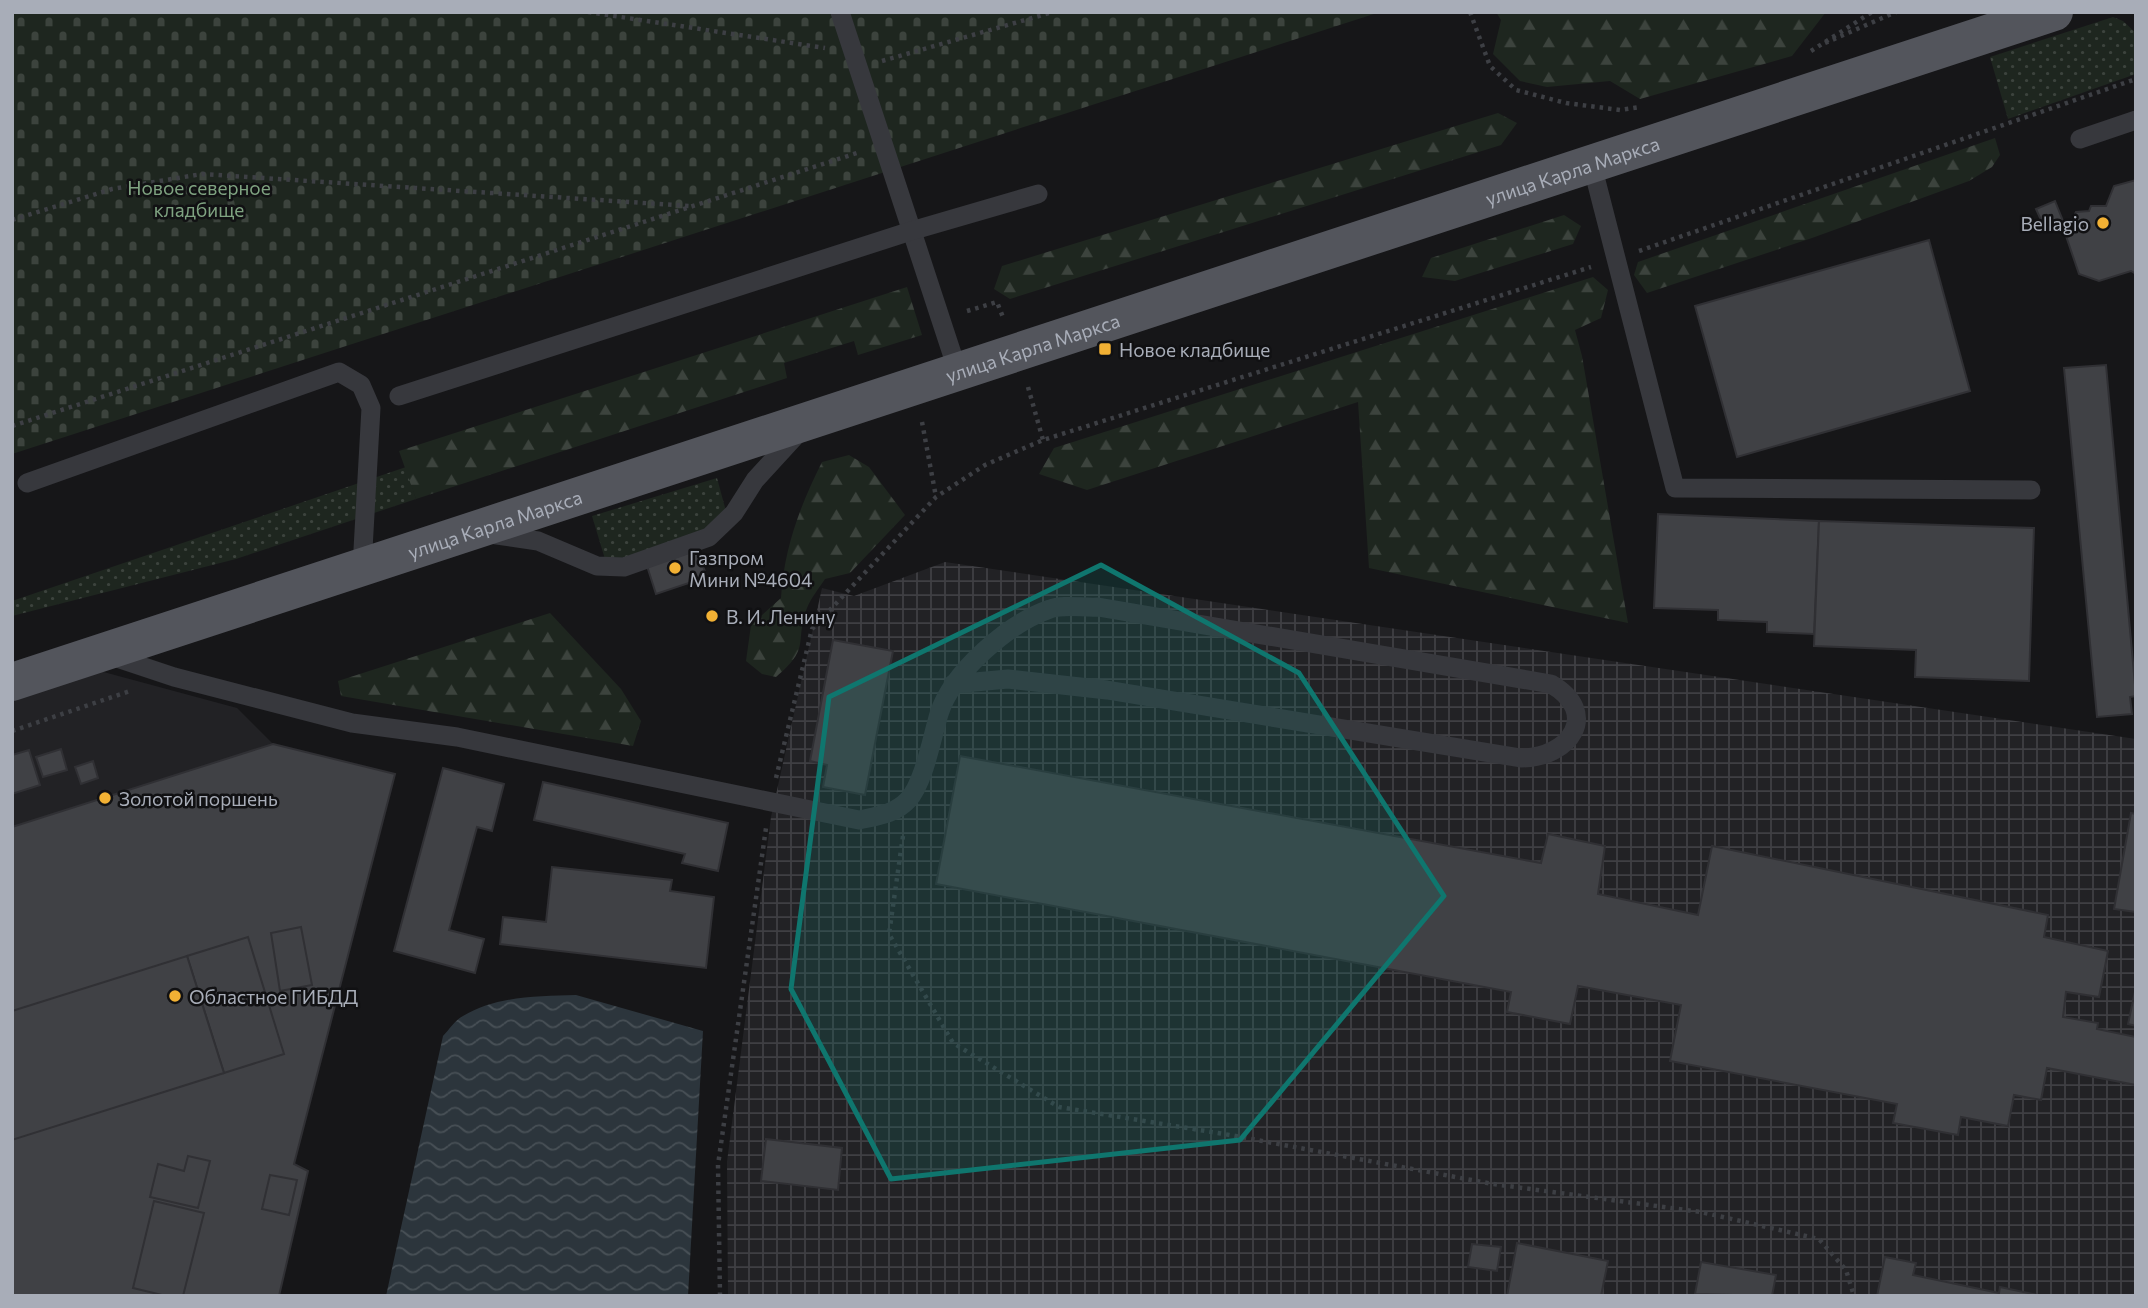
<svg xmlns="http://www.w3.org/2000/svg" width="2148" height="1308" font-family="Commissioner,sans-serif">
<defs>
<pattern id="industrial-grid" width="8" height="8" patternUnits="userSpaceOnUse" patternTransform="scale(1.75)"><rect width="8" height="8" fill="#222225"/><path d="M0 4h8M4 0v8" fill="none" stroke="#3f3f43"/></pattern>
<pattern id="green-dots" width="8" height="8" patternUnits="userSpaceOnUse" patternTransform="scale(1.75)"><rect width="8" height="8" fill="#1e261f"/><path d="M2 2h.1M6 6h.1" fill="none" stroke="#3c433d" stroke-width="1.8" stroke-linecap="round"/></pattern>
<pattern id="forest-firs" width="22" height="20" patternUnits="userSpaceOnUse" patternTransform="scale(1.75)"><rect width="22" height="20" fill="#1e261f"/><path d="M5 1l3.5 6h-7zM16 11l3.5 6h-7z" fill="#3c433d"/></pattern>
<pattern id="cemetery-stones" width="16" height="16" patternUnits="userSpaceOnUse" patternTransform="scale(1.75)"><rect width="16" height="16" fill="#1e261f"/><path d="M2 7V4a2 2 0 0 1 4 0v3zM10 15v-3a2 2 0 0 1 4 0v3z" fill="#3c433d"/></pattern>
<pattern id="water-waves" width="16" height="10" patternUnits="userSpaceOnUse" patternTransform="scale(1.75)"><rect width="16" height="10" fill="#2c353c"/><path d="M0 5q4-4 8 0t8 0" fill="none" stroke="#485056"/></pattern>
</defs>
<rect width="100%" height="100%" fill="#161618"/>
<!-- built -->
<polygon fill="#222225" points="100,671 237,708 273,744 12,827 12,698"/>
<!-- industrial -->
<polygon fill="url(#industrial-grid)" points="945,562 2136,739 2136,1296 728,1296 727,1162 771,817 822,588 854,596"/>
<!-- green -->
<g fill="url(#green-dots)">
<polygon points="2113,17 2123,21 2136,33 2136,74 2008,119 1990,57"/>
<polygon points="406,467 416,499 236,559 12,616 12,601"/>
<polygon points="717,478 727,515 709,533 631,558 605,559 592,516"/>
</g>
<!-- forest -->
<g fill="url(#forest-firs)">
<polygon points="1496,12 1826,12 1792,56 1640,99 1610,81 1547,87 1520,81 1493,54 1501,20"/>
<polygon points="1498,113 1517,123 1501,145 1010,299 994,289 1002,266"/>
<polygon points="1995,138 2000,155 1992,167 1969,181 1812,238 1647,293 1634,275 1638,262"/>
<polygon points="1564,215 1581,226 1573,244 1455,281 1422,277 1431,258"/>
<polygon points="1593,277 1608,290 1601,318 1575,330 1582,356 1628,623 1369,568 1358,402 1087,490 1039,474 1054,448"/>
<polygon points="907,287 922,335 858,355 854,341 784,363 787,378 416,499 399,451"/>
<path d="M849,455L869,467L905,515L850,573L825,579C819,588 811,598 807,608C794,642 812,647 776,677L762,674L746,661L751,625L781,598C784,548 800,506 822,462Z"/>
<polygon points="550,613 621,689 641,721 633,746 341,696 338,681"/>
</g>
<!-- cemetery -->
<polygon fill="url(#cemetery-stones)" points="12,12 1380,12 12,454"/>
<!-- water -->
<path fill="url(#water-waves)" d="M576,995L703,1031L688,1296H386L443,1036C449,1030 455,1020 463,1016C496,996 538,996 576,995Z"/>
<!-- building -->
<g fill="#404145" stroke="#303034" stroke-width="2">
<polygon points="2136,180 2136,274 2131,271 2099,281 2079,274 2065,233 2076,212 2089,211 2091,206 2106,206 2114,186"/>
<polygon points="2055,201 2063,221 2045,229 2036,209"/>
<polygon points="1929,240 1970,391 1737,457 1695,306"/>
<polygon points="2106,365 2136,696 2130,697 2132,714 2097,717 2064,368"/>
<polygon points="1658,514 1819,521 1814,634 1767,632 1767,622 1718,620 1718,610 1654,608"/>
<polygon points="1819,521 2034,528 2029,681 1915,677 1916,650 1814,646"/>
<polygon points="697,550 707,577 656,594 647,566"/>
<polygon points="833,640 893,651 865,795 823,787 827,765 810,761"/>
<polygon points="273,744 395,774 294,1164 308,1171 279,1296 12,1296 12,827"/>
<polygon points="61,749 67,770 43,777 36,757"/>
<polygon points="29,750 40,785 12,794 12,755"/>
<polygon points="960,756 1541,863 1548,834 1605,846 1598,894 1698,915 1712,846 2048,915 2044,937 2108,951 2099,997 2066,992 2063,1017 2098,1023 2097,1029 2136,1037 2136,1085 2047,1068 2041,1100 2014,1095 2008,1126 1961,1117 1958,1135 1893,1123 1897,1104 1670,1061 1681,1005 1578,986 1570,1024 1507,1012 1511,992 936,884"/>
<polygon points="93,761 98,778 81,784 75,767"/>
<polygon points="443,768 504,784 492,831 477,827 449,930 484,939 475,973 394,951"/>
<polygon points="543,782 728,823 718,871 682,863 685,854 534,820"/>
<polygon points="2131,813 2136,814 2136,912 2114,909"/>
<polygon points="552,867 672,880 670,891 714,897 706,968 500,944 503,917 546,922"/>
<polygon points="301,927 312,985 280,991 271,933"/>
<polygon points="248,937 284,1054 224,1073 187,956"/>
<polygon points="187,956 224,1073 12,1140 12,1011"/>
<polygon points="2136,987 2136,1026 2128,1024"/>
<polygon points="766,1139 842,1148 838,1190 761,1181"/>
<polygon points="188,1156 210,1161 198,1208 150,1197 158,1164 184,1171"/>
<polygon points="270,1175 297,1180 289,1215 262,1209"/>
<polygon points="154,1201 204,1213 183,1296 166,1296 133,1288"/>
<polygon points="1517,1243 1608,1261 1601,1296 1507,1296"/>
<polygon points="1472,1244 1501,1247 1497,1271 1468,1267"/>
<polygon points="1885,1257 1916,1263 1913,1275 1999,1293 2000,1287 2042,1296 1877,1296"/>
<polygon points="1701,1262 1776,1275 1772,1296 1695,1294"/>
</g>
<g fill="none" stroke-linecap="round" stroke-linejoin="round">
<!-- path -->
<g stroke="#3d3f44" stroke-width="4.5" stroke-dasharray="3.5 5" stroke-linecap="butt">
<polyline points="588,12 825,48"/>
<polyline points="1470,12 1490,66 1516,90 1566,103 1620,110 1640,107"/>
<polyline points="1825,43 1896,12"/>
<polyline points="1811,51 1872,12"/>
<polyline points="882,61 1053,12"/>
<polyline points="12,220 112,189 202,174 690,206"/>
<polyline points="1639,251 2136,79"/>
<polyline points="967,311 997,302 1004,320"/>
<polyline points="1028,387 1043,440"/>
<polyline points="922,422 936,497"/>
<polyline points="12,426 857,153"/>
<polyline points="12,731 130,691"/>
<polyline points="776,778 812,629 936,497 985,465 1043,440 1591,267"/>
<polyline points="903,836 889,934 953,1043 1059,1107 1230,1135 1493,1184 1701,1212 1819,1239 1846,1270 1854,1296"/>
<polyline points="720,1296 718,1165 766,828"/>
</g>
<!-- service -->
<g stroke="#37383d" stroke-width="19">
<polyline points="840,12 958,372"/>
<polyline points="2080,139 2136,120"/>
<polyline points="1592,165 1675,488 2031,490"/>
<polyline points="399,396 911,231 1038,194"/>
<polyline points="27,483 339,372 361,385 371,408 362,567"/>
<polyline points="490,534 538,541 597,566 624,567 709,537 734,513 755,480 799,432"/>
<path d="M108,655L174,677L352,723L457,737L859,820C877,816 895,814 908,800C924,783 932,737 939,714C952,672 1009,623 1050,609C1063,604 1084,608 1098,607L1551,684C1601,713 1570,758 1521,758L1107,690L1008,679L953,684"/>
</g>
<!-- primary -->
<path stroke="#53555c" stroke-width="38" id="s1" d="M12,682L2054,12"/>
</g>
<!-- marked area -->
<path fill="#0f766e" fill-opacity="0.2" stroke="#0f766e" stroke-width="5" stroke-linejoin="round" d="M1101,565L1299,673L1444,896L1240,1140L891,1179L791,989L829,697Z"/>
<!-- markers -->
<g fill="#f2b134" stroke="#111113" stroke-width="2.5">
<circle cx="2103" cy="223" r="7"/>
<rect x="1098" y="342" width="14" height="14" rx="3.5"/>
<circle cx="675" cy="568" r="7"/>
<circle cx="712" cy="616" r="7"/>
<circle cx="105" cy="798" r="7"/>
<circle cx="175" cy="996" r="7"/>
</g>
<g text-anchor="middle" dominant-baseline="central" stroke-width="5" stroke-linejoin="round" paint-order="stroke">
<!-- street labels -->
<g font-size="19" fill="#a8adb8" stroke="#111113">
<text stroke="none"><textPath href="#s1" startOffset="1642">улица Карла Маркса</textPath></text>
<text stroke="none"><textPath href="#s1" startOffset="1074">улица Карла Маркса</textPath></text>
<text stroke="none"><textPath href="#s1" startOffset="508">улица Карла Маркса</textPath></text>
</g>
<!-- park labels -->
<g font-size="19" fill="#7fa381" stroke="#111113">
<text x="199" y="187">Новое северное<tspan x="199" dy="22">кладбище</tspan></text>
</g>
<!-- poi labels -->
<g font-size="19" fill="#a8adb8" stroke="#111113" text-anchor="start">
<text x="2089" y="223" text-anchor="end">Bellagio</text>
<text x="1119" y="349">Новое кладбище</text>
<text x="689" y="557">Газпром<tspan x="689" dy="22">Мини №4604</tspan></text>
<text x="726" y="616">В. И. Ленину</text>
<text x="119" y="798">Золотой поршень</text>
<text x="189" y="996">Областное ГИБДД</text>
</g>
</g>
<!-- border -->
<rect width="2148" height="1308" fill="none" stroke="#a8adb8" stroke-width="28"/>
</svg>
